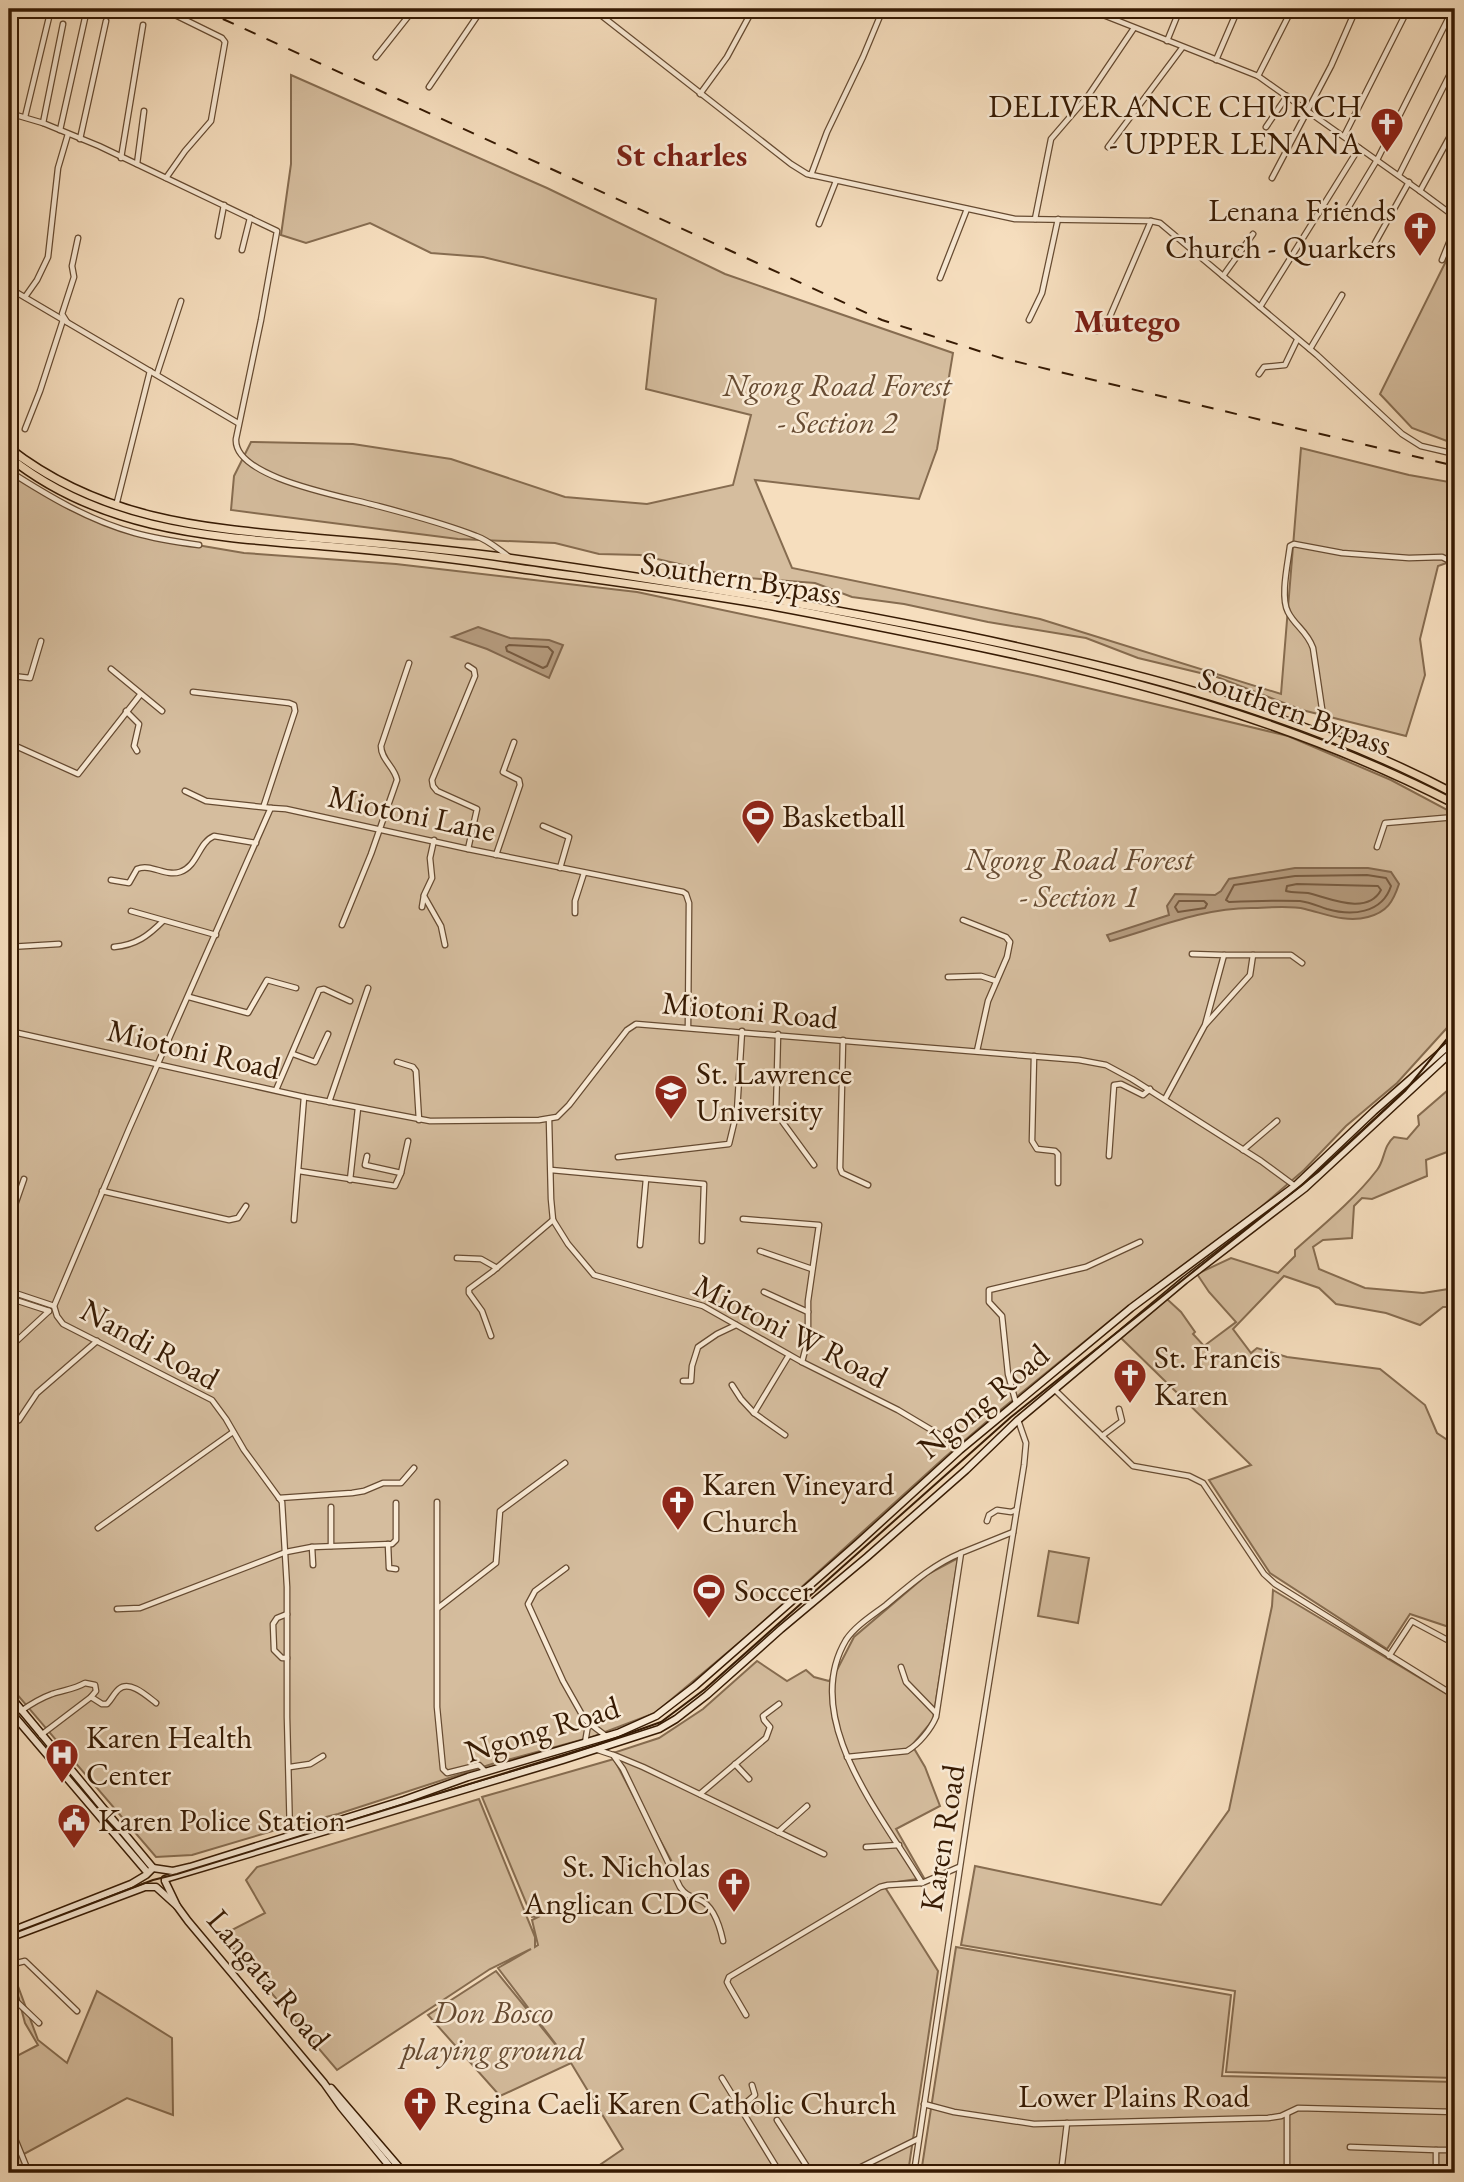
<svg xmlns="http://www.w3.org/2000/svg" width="1464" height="2182" font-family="'EB Garamond',serif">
<rect width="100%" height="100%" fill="#f6debe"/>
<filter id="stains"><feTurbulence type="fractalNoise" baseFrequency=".00286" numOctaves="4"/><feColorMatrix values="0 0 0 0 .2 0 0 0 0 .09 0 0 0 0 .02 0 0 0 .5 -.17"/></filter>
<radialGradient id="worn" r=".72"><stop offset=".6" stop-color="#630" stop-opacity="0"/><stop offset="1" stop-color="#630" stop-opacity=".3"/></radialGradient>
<!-- green -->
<g fill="#d5bd9e" stroke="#866c50" stroke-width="2">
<polygon points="291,75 547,188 725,274 953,353 937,449 919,499 755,480 792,568 1040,619 1281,694 1301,448 1409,475 1455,483 1455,560 1438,566 1420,639 1425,675 1406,736 1302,710 1217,677 1138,658 1086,638 988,622 904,604 852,597 815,583 735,577 640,555 599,554 555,543 458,539 231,510 234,476 251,442 353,444 451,459 565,497 647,504 733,485 751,415 646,389 656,299 483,257 431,253 370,223 306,243 281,235 291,164"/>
<polygon points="1455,243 1455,444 1412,428 1380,394"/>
<polygon points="9,470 69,509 125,530 197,545 244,553 396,564 637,592 1037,676 1180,710 1288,736 1391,780 1455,814 1455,1019 1397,1083 1346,1126 1304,1170 1240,1225 1111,1320 998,1412 944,1458 752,1632 655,1713 592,1737 492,1764 338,1814 286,1827 192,1855 156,1857 9,1685"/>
<path d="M1455,1084V1149L1426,1160L1427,1176L1372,1199L1362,1198L1354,1206L1352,1238L1323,1240L1313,1247L1319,1269L1365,1288L1423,1293L1455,1288V1307H1443L1420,1325L1386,1313L1336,1304L1319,1288L1284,1276L1233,1329L1251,1353L1257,1348L1287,1357L1380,1369L1425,1405L1437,1433L1455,1445V1629L1410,1614L1387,1649L1270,1573L1209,1480L1251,1465L1121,1338L1167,1299L1181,1312L1195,1332L1193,1334L1204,1346L1236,1322L1209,1292L1197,1274L1231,1258L1278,1273L1295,1256V1250C1323,1225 1354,1200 1377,1170C1385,1160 1383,1146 1394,1137L1407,1139L1419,1125L1418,1116Z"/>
<polygon points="1049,1551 1089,1558 1078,1623 1038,1616"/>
<polygon points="958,1558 933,1720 912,1745 925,1767 940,1806 896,1829 924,1878 883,1884 938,1971 908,2173 588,2173 623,2149 571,2063 500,2096 428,2015 496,1971 564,2055 498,1968 531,1949 490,1969 337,2070 222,1935 265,1913 246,1880 257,1867 479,1799 535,1937 535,1947 538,1945 532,1920 540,1916 532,1917 482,1797 614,1759 667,1861 671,1860 613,1753 659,1738 703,1709 757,1661 787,1681 806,1670 814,1677 829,1681 837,1670 854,1637 928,1574"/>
<polygon points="1273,1590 1455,1699 1455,2078 1226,2072 1235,1991 961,1945 975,1866 1161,1905 1229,1810 1272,1606"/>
<polygon points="956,1947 1231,1995 1222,2076 1455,2082 1455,2173 921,2173"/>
<polygon points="9,1962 38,2040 67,2063 97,1991 172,2038 173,2115 127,2098 22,2155 27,2173 9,2173 9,2060 38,2045 25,2023"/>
</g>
<!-- water -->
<g fill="#b59b7e" stroke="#82674d" stroke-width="2">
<polygon points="478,627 510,638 549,640 563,645 549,678 487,649 452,637"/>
<path d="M1295,868H1368L1391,872L1399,884C1393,902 1387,912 1368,917C1346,923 1326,914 1305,909C1289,905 1268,908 1251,908C1203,908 1156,928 1110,941L1107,935L1169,915L1167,906L1175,894L1215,895L1221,891L1229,879Z"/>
</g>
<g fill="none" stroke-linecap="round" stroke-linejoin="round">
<!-- shore -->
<g stroke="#765a40" stroke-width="2">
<polygon points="509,645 548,647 553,652 547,666 543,668 507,651 506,647"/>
<path d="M1295,876L1367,875L1386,878L1391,886C1382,914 1351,916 1327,909C1318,906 1309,902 1300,901C1277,900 1252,901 1229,902L1226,900L1234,885Z"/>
<path d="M1297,884L1378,886L1381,890C1367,916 1329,898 1308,893C1300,892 1293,893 1286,891L1287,886Z"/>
<polygon points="1179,901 1204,901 1207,904 1205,908 1178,912 1175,907"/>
</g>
<defs>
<g id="minor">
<polyline points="163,9 222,38 225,42 211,121 185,151 166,178"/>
<polyline points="593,9 791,164 807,174 1015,219 1151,221 1160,223 1317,355 1402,434 1421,446 1455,454"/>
<polyline points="1088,9 1258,76 1420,191 1455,127"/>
<polyline points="1167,41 1180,9"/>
<polyline points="376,57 414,9"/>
<polyline points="1216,60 1238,9"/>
<polyline points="1258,76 1292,9"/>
<polyline points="429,87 482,9"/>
<polyline points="700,94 727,57 753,9"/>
<path d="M9,113L43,123L99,146L277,231L261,320L236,439C233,478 346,497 374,505C408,514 443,523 476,536C488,540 498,549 508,556"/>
<polyline points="25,117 51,9"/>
<polyline points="43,123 63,24"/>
<polyline points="1266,127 1287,96"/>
<polyline points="60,130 87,9"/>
<polyline points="1344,136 1408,9"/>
<polyline points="80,139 106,21"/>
<polyline points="1108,147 1182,48"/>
<polyline points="121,158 143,25"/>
<polyline points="137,164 144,111"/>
<polyline points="811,175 827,132 863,57 883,9"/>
<polyline points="1399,175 1455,64"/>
<polyline points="1272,178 1331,66 1356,9"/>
<polyline points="1420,191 1455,217"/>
<polyline points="1342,218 1377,160 1453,9"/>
<polyline points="1035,219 1051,139 1088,96 1134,28"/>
<polyline points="819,224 836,181"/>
<polyline points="218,236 224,205"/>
<polyline points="1375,243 1409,182"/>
<polyline points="242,250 250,218"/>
<polyline points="1442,260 1455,228"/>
<polyline points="1223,276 1253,234"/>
<polyline points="940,278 967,209"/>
<polyline points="9,288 238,423"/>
<polyline points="25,297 37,280 48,257 58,168 68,134"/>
<polyline points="1260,307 1359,148"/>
<polyline points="1029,320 1042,293 1058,219"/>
<polyline points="67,322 62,314 74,277 72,266 78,238"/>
<polyline points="1097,331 1105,328 1151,221"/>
<polyline points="1310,349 1342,295"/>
<polyline points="157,374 181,301"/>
<polyline points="1259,374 1264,367 1285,365 1297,340"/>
<polyline points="25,429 40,391 63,320"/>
<path d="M9,471C48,496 90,521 135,533C156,539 177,542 199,545"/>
<polyline points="116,506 150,371"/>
<polyline points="468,666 474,670 475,676 432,780 433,786 437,791 477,809 468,849"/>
<polyline points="111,669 162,711"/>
<polyline points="9,682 13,676 30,678 41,641"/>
<polyline points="193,692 289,703 294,705 295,711 264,805"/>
<polyline points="126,711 139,724 134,746 137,751"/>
<polyline points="9,728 9,740"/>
<polyline points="9,743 78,774 140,695"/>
<path d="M1373,755L1362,739L1324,722L1313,648C1307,631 1295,626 1288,612C1280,597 1288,563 1290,546L1294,544L1342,553L1409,558L1442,557L1448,560L1455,573"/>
<polyline points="185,791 206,801 271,808"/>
<polyline points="543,826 569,837 560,868"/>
<polyline points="1377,847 1385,823 1455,817"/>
<polyline points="496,855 520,785 519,780 503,772 514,742"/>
<path d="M111,880L129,883L137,869C151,863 165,877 180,872C198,866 198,843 214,836L256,843"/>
<polyline points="424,896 441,926 445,945"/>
<polyline points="422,907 424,895 432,878 430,858 434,840"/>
<polyline points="131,911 216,935"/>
<polyline points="575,913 575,901 584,873"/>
<polyline points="963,920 1006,937 1010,942 1007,957 988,1001 977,1051"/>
<path d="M342,925L371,854L397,780C395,767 381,760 381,746L409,663"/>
<polyline points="9,947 59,944"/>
<path d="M114,947C136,945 148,936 163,921"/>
<polyline points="1224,955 1291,955 1302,963"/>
<polyline points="948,977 981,976 996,981"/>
<polyline points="189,997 248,1013 267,980 296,988"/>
<polyline points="1206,1024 1250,975 1253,955"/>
<polyline points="9,1031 304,1097 430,1121 539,1120 557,1117 569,1105 627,1030 636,1024 1079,1060 1106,1065 1132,1079 1261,1161 1295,1186"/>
<polyline points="778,1034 776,1113 814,1165"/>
<polyline points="843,1040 840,1168 842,1173 868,1185"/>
<polyline points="293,1054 315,1062 328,1034"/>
<polyline points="1034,1056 1032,1141 1037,1149 1055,1151 1058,1154 1058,1183"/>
<polyline points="397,1062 413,1067 416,1071 419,1120"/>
<polyline points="276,1090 319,990 324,989 350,1001"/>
<polyline points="1165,1099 1205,1025 1224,955 1192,954"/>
<polyline points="329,1102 368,988"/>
<polyline points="549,1119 551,1199 553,1220 568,1244 594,1275 703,1306 802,1362 898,1410 945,1438 960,1450"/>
<polyline points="1243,1150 1277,1121"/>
<polyline points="1109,1156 1114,1085 1121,1084 1143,1095 1150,1089"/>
<polyline points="618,1157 729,1144 737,1111 742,1031"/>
<polyline points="551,1170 704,1184 702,1241"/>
<polyline points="299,1171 395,1186 401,1173 365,1165 367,1156"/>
<polyline points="401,1173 408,1141"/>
<polyline points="350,1180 358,1108"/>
<polyline points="102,1191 229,1220 238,1218 246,1206"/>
<polyline points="743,1219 819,1225 808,1301 808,1339 802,1362"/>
<polyline points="294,1220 304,1097"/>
<polyline points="9,1222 24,1179"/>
<polyline points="640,1245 646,1179"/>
<polyline points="760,1251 812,1269"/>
<polyline points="457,1258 481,1259 497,1268"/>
<polyline points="9,1291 54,1306"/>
<polyline points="764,1292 808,1312"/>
<polyline points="9,1298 49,1311"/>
<polyline points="491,1336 482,1311 469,1293 469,1289 492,1272 553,1220"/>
<polyline points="9,1348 49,1311"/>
<polyline points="683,1381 691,1381 692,1366 698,1347 717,1334 736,1325"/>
<polyline points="732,1385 741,1399 754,1413"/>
<polyline points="1055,1390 1133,1466 1189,1476 1203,1483 1264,1574 1275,1584 1455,1696"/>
<polyline points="1016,1403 1008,1374 1002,1316 989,1302 989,1290 1086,1267 1140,1242"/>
<polyline points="9,1416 15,1422 19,1420 37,1393 97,1341"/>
<polyline points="785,1435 754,1413 789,1355"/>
<polyline points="1102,1436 1122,1421 1119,1409"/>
<polyline points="279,1498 352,1493 364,1491 383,1483 401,1483 414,1468"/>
<polyline points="437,1502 437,1707 443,1769 447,1773 479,1765 486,1772"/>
<polyline points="987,1521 989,1515 997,1510 1011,1512 1016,1510"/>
<polyline points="98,1528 233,1432"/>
<polyline points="388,1544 389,1568 396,1569"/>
<polyline points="331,1546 331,1507"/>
<polyline points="312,1547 313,1565"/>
<polyline points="566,1568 535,1591 528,1604 563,1681 585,1720 606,1736"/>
<polyline points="438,1608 496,1563 500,1511 565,1463"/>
<polyline points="117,1609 140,1608 286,1552 312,1547 392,1544 396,1540 396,1503"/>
<polyline points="1389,1656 1412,1621 1455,1644"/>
<polyline points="287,1658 282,1658 274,1650 273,1624 277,1618 287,1614"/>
<polyline points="901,1667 906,1682 936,1713"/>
<path d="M91,1697L102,1704H107C112,1699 114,1693 119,1689C130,1680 147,1696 156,1703"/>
<path d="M21,1711C31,1704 41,1698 52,1694C64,1690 75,1689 85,1683L95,1685L96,1691L91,1697L41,1735"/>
<polyline points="585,1743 588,1725"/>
<path d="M598,1750L613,1755L623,1769L680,1887C686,1896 691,1896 700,1900C714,1906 720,1927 723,1941"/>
<polyline points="614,1755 643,1767 824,1854"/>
<path d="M847,1757L907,1751C919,1744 931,1729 936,1717L961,1553L1013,1532"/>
<polyline points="735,1764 749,1779"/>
<polyline points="290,1767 310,1764 323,1756"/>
<polyline points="700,1794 766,1738 770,1727 764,1720 763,1716 779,1704"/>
<polyline points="778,1832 807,1806"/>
<polyline points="290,1835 287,1717 287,1587 282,1502 244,1450 226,1419 212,1400 63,1324 57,1316 54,1306 129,1129 269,812 271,808 286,809 468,849 683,892 686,894 689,903 688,1027"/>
<polyline points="866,1847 899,1845"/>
<path d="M922,1883C883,1817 799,1719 846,1640C855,1626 873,1615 886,1605C910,1585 932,1565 961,1553"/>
<polyline points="9,1965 25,1961 77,2011"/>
<polyline points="9,1973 17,2002 39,2023"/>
<polyline points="746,2015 729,1986 727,1982 729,1977 880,1887 888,1885 922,1883 959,1867"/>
<polyline points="722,2078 780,2173"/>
<polyline points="924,2104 954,2112 1034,2124 1268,2118 1281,2116 1298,2108 1455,2112"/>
<polyline points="740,2108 755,2095 752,2085"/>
<polyline points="1287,2114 1287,2173"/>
<polyline points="777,2120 811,2173"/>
<polyline points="9,2124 29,2173"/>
<polyline points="1350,2147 1436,2150"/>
<polyline points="849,2173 918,2139"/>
<polyline points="914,2173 971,1794 1024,1465 1026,1443 1018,1420"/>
<polyline points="1061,2173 1067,2123"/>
<polyline points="1344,2173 1350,2169 1356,2169"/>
<polyline points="1436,2173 1436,2150 1455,2150"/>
</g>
<g id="secondary">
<polyline points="9,1695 153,1868"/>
<polyline points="9,1710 147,1872"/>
<polyline points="165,1879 563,1760 659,1729 676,1719 707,1695 781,1629 867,1557 966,1470 1018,1420 1185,1280 1305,1188 1455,1049"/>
<polyline points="165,1881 177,1906 188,1921 324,2083 341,2107 395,2173"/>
<polyline points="9,1932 131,1884 146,1875 153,1868 173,1871 190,1867 404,1800 468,1777 618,1733 656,1716 695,1686 858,1543 960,1450 1131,1308 1295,1186 1374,1111 1455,1040"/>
<polyline points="9,1938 145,1887 156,1887 177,1906"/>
<polyline points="331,2088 404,2173"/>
</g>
<g id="trunk">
<path d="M9,448C101,520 203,528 314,538C374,543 435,548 494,556C651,578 807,603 962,635C1131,670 1301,713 1455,794"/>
<path d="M9,457C105,534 220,537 337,547C395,552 452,558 510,567C599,580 689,591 778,607C832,617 886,628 941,639C1120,675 1292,720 1455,804"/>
</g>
</defs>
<!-- minor casing -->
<use href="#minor" stroke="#664b32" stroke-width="7"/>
<!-- secondary casing -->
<use href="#secondary" stroke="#361a03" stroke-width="9"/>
<!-- trunk casing -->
<use href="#trunk" stroke="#361a03" stroke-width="10"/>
<!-- minor -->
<use href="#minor" stroke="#f9ead5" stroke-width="4.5"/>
<!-- secondary -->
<use href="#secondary" stroke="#f9ead5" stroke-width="6"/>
<!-- trunk -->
<use href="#trunk" stroke="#f6debe" stroke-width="7"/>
<!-- tram -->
<polyline stroke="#361a03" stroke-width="2" points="9,1935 153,1880 177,1874 596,1745 661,1722 705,1689 1011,1417 1318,1172 1405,1091 1455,1029"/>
<!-- rail -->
<polyline stroke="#361a03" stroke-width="2" stroke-dasharray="12 12" stroke-linecap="butt" points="201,9 882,320 1001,358 1455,466"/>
</g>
<!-- icons -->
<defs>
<symbol id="church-pin" viewBox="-11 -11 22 30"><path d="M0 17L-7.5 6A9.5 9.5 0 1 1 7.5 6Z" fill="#8f2418" stroke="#f9ead5"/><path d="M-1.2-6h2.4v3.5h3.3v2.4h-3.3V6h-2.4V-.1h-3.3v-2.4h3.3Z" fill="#fff"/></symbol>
<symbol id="stadium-pin" viewBox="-11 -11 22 30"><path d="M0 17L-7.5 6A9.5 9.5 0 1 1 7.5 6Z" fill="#8f2418" stroke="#f9ead5"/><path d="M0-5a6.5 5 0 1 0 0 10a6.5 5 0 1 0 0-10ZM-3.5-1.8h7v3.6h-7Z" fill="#fff"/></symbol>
<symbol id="university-pin" viewBox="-11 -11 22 30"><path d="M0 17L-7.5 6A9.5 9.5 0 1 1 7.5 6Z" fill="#8f2418" stroke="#f9ead5"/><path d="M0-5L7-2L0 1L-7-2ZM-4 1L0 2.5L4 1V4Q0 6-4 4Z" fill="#fff"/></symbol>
<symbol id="hospital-pin" viewBox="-11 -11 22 30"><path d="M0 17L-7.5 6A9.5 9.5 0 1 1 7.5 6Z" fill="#8f2418" stroke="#f9ead5"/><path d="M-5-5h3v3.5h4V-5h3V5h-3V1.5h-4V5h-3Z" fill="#fff"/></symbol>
<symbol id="civic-pin" viewBox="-11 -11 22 30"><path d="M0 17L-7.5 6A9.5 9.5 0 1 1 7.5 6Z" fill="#8f2418" stroke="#f9ead5"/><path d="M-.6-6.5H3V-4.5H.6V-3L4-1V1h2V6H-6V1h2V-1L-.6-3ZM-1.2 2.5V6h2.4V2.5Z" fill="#fff"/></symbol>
</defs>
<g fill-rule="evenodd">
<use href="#church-pin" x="1368" y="105" width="38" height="52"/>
<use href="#church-pin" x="1401" y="209" width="38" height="52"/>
<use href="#stadium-pin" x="739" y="797" width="38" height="52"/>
<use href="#university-pin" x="652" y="1072" width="38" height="52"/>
<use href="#church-pin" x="1111" y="1356" width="38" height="52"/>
<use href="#church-pin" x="659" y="1483" width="38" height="52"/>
<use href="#stadium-pin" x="690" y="1571" width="38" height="52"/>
<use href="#hospital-pin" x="43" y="1736" width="38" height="52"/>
<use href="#civic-pin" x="55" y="1801" width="38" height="52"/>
<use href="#church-pin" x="715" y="1865" width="38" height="52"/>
<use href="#church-pin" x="401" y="2084" width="38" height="52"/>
</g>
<g text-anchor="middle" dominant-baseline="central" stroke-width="5" stroke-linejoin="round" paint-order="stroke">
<!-- poi labels -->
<g font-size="32" fill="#361a03" stroke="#f9ead5" text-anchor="start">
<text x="1362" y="106" text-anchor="end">DELIVERANCE CHURCH<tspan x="1362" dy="37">- UPPER LENANA</tspan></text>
<text x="1396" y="210" text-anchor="end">Lenana Friends<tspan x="1396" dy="37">Church - Quarkers</tspan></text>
<text x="782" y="816">Basketball</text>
<text x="696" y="1073">St. Lawrence<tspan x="696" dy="37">University</tspan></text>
<text x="1154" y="1357">St. Francis<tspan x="1154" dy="37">Karen</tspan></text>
<text x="702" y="1484">Karen Vineyard<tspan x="702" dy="37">Church</tspan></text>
<text x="734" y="1590">Soccer</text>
<text x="86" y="1737">Karen Health<tspan x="86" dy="37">Center</tspan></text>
<text x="98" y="1820">Karen Police Station</text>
<text x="710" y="1866" text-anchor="end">St. Nicholas<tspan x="710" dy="37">Anglican CDC</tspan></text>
<text x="444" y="2103">Regina Caeli Karen Catholic Church</text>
</g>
<!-- park labels -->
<g font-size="32" font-style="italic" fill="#664b32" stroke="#f9ead5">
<text x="837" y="385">Ngong Road Forest<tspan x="837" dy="37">- Section 2</tspan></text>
<text x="1079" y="859">Ngong Road Forest<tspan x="1079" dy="37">- Section 1</tspan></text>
<text x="493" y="2012">Don Bosco<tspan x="493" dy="37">playing ground</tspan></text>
</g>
<!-- street labels -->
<g font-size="32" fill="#361a03" stroke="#f9ead5">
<text transform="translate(741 578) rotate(9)">Southern Bypass</text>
<text transform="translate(1295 711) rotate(20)">Southern Bypass</text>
<text transform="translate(412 813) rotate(12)">Miotoni Lane</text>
<text transform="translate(750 1010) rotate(5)">Miotoni Road</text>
<text transform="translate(194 1049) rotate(13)">Miotoni Road</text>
<text transform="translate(791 1331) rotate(27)">Miotoni W Road</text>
<text transform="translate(150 1344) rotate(29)">Nandi Road</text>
<text transform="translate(983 1401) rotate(-40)">Ngong Road</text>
<text transform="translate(542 1729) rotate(-17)">Ngong Road</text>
<text transform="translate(942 1838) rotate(-81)">Karen Road</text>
<text transform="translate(269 1979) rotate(50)">Langata Road</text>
<text x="1134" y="2096">Lower Plains Road</text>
</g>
<!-- neighbourhood labels -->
<g font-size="33" font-weight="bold" fill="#7a1f14" stroke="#f9ead5">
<text x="682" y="154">St charles</text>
<text x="1127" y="320">Mutego</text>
</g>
</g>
<!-- margin -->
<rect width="1464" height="2182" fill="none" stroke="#f6debe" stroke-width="35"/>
<rect x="10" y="10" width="1443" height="2161" fill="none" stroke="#361a03" stroke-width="3.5"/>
<rect x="18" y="18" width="1429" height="2147" fill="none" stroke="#361a03" stroke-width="2"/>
<rect width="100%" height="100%" filter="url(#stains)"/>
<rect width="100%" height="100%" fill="url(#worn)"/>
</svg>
